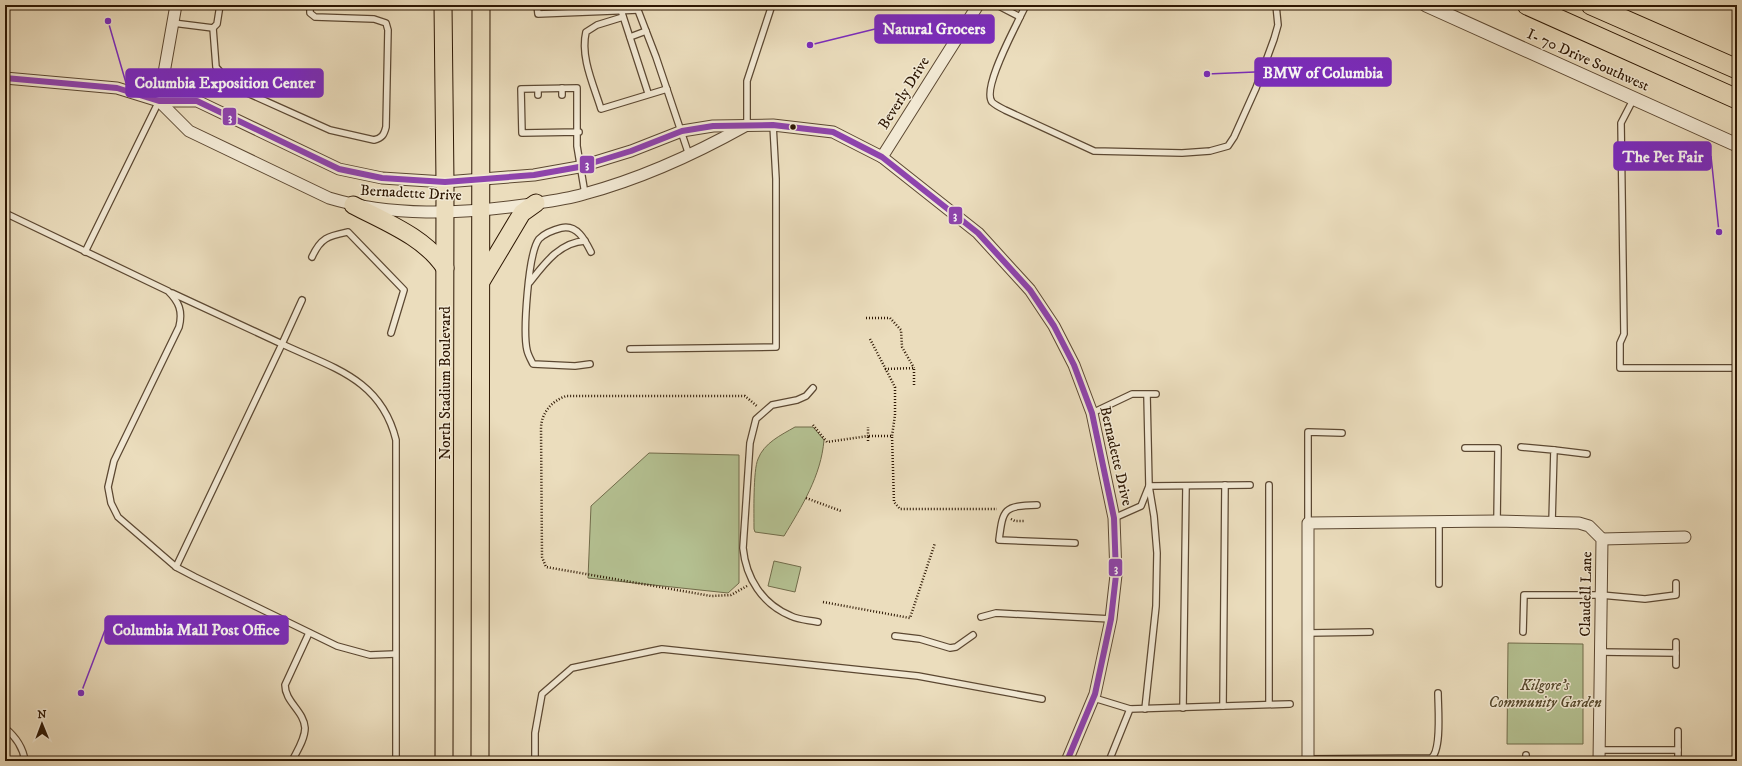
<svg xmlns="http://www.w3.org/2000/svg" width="1742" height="766" font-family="'IM FELL DW Pica',serif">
<rect width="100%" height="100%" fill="#ebddbd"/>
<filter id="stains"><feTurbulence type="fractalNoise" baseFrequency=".005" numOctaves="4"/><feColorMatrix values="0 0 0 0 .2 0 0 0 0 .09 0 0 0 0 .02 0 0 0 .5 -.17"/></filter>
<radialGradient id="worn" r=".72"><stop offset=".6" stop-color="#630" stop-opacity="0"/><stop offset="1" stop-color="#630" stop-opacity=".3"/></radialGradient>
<!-- green -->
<g fill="#b5c293" stroke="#716c4b">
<path d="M795,427H813L824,440C821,476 802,506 784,536L755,532L754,529C754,515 753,470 758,459C764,443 781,435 795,427Z"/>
<polygon points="649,453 739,455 739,583 728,593 588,578 591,506"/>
<polygon points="774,561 801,567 795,592 768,586"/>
<polygon points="1508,643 1583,644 1583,744 1507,744"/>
</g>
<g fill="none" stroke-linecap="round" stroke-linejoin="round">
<defs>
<g id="service">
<polyline points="537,5 538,14 638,10"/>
<polyline points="636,5 656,57 689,155"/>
<polyline points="997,5 1020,17 1026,5"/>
<polyline points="622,13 648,93"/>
<path d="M623,17L597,25L586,32C580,57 594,86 601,109L667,89"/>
<path d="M1020,17C1013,32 982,89 992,102C995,105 1001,108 1005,110L1094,151L1182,153L1210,151L1228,146L1234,137L1256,88L1274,39L1278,25L1276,5"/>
<polyline points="173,23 213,28 217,24 220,5"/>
<path d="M213,28L216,67L234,87L330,130L374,140C382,138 384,135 386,127L388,30L386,23L374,19L315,17L310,13V5"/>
<polyline points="630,37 646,31"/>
<polyline points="562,88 562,95"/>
<polyline points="538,89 538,95"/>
<polyline points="1634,98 1621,123 1624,334 1620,343 1620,368 1737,368"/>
<polyline points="747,125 747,81 772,5"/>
<polyline points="579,132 522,133 521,89 577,88 577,146 585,194"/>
<path d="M5,213L168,291C179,302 183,311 179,327L114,461L108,487L111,503L118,517L176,567L195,577L337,646L370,655L395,654"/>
<polyline points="85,252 159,101"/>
<path d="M312,257C321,237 329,236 348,232L404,290L391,333"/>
<path d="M530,282C544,264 560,242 585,241"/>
<polyline points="172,293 282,344 176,567"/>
<path d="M302,300L282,344C333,368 381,379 396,440V761"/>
<polyline points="630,349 776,347 776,179 773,125"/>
<path d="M590,364L575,366L533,364C531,360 528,355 527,350C523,332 528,253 539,239C545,233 553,230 561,228C577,224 585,240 591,252"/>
<path d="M813,388L806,396L797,400L772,405L756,419L750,443L743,548C746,578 762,604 791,616C799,620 809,620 818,622"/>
<polyline points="1092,413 1132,394 1156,394"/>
<polyline points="1521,447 1554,450 1552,522"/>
<polyline points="1465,448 1498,448 1497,521"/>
<polyline points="1554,450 1587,454"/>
<path d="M1037,505C1004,506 1003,508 999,540L1075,543"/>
<polyline points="1114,518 1141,506 1149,486 1250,485"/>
<polyline points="1439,522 1439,584"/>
<polyline points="1308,523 1308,432 1342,433"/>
<polyline points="981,617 996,613 1111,619"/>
<polyline points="1523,632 1524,595 1601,595 1645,599 1676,595 1676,583"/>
<polyline points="1308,633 1370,632"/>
<polyline points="895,636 920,639 950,648 956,647 973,635"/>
<polyline points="1600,652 1676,653 1676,642"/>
<polyline points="1676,665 1676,653"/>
<polyline points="1094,698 1130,709"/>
<polyline points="1269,704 1269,485"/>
<polyline points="1223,706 1225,485"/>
<polyline points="1183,708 1186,486"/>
<polyline points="1145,709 1156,606 1157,553 1154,516 1149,486 1147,395"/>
<path d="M5,728C16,737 23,747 25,761"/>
<polyline points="1599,750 1678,750 1678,731"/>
<path d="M1308,759L1431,758C1442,751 1438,707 1438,693"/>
<path d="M292,761C297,751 305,739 305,728C304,711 285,702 285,685L309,633"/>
<polyline points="535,761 535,733 542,694 572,668 662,649 918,676 1042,699"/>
<polyline points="1109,761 1130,709 1290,704"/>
<polyline points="1526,761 1526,755"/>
<polyline points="1678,761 1678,750"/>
</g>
<g id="minor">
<polyline points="5,78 117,88 159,101 197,101 339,169 382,178 445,182 534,175 579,167 631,151 682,131 713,126 773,125 833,132 882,157 978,233 1030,290 1054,326 1074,365 1092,413 1114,518 1116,575 1111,619 1095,694 1067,761"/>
<path d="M159,101L189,131L329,198C392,217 460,214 524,205C544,202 564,200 584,194C640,179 695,154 745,126"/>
<polyline points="159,101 176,5"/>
<polyline points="882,157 978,5"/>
<polyline points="1602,539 1685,537"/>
<polyline points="1308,761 1308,523 1497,521 1579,523 1589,526 1602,539 1599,761"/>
</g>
<polyline id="tertiary" points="1426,5 1737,145"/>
<g id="primary">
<polyline points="443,5 445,182 444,761"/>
<path d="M353,205C385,222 425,237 445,268"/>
<polyline points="482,280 522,213 536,203"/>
<polyline points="480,761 481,5"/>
</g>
<g id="motorway">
<polyline points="1527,5 1737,99"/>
<polyline points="1591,5 1737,69"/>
</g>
</defs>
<!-- service casing -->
<use href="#service" stroke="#5c4832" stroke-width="8"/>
<!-- minor casing -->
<use href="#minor" stroke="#5c4832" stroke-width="13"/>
<!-- tertiary casing -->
<use href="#tertiary" stroke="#5c4832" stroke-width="15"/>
<!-- primary casing -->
<use href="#primary" stroke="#2d1703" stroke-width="19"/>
<!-- motorway casing -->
<use href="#motorway" stroke="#2d1703" stroke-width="21"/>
<!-- path -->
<g stroke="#2d1703" stroke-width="2.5" stroke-dasharray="1 2" stroke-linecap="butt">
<polyline points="866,318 890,318 901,330 902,347 914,368"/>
<polyline points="870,339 895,387 895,415 892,436"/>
<polyline points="885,369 914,368 914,387"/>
<polyline points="813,425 827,442 868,436 868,427"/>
<polyline points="868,441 868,436 892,436 894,502 900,509 997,509"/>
<polyline points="806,498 841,511"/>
<polyline points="1011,519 1015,521 1024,521"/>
<path d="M747,586L731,595L711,596L546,567L542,557L541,427C542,412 552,401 566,396H745L758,407"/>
<polyline points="823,602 910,618 935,543"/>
</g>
<!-- service -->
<use href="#service" stroke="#f2e9d4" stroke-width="5.5"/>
<!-- minor -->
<use href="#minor" stroke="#f2e9d4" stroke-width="11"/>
<!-- tertiary -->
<use href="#tertiary" stroke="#f2e9d4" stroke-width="13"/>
<!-- primary -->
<use href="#primary" stroke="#ebddbd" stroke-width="17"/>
<!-- motorway -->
<use href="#motorway" stroke="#ebddbd" stroke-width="19"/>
<defs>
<polyline id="bus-1" points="5,78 117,88 159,101 197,101 339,169 382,178 445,182 534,175 579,167 631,151 682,131 713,126 773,125 833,132 882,157 978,233 1030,290 1054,326 1074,365 1092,413 1114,518 1116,575 1111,619 1095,694 1067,761"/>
</defs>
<!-- bus-1 casing -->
<use href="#bus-1" stroke="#f2e9d4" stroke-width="9"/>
<!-- bus-1 -->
<use href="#bus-1" stroke="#8e44ad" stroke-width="6"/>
</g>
<!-- markers -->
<circle fill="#2d1703" stroke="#f2e9d4" stroke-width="1.5" cx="793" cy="127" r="3.5"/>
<g text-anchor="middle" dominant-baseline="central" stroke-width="3" stroke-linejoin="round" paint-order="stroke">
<!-- street labels -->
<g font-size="15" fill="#2d1703" stroke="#f2e9d4">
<text transform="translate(1588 60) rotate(24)">I- 70 Drive Southwest</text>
<text transform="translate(904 93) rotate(-58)">Beverly Drive</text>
<text transform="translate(411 193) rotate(3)">Bernadette Drive</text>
<text transform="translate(445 383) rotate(-90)">North Stadium Boulevard</text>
<text transform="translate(1116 456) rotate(77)">Bernadette Drive</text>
<text transform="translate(1586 594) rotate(-89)">Claudell Lane</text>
</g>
<!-- park labels -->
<g font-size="15" font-style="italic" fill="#564a2e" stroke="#f2e9d4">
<text x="1545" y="685">Kilgore's<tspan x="1545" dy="17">Community Garden</tspan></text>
</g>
</g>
<!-- callouts -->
<path fill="none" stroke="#7b2cbf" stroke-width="1.5" d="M810 45L875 29M1207 74L1255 72M108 21L126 83M1719 232L1711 156M81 693L105 630"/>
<g fill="#7b2cbf" stroke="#f2e9d4" stroke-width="1.5">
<circle cx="810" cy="45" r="4"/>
<circle cx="1207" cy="74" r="4"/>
<circle cx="108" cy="21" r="4"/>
<circle cx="1719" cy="232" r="4"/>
<circle cx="81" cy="693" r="4"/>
</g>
<g fill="#7b2cbf" stroke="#7b2cbf" stroke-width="1.5">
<rect x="875" y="15" width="119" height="28" rx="4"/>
<rect x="1255" y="58" width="136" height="28" rx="4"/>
<rect x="126" y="69" width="197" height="28" rx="4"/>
<rect x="1614" y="142" width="97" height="28" rx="4"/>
<rect x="105" y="616" width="183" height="28" rx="4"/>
</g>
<g font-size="16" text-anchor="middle" font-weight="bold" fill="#fff">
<text x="934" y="34">Natural Grocers</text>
<text x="1323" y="78">BMW of Columbia</text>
<text x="225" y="88">Columbia Exposition Center</text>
<text x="1663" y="162">The Pet Fair</text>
<text x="196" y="635">Columbia Mall Post Office</text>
</g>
<g stroke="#f2e9d4" stroke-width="1.5">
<rect x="222" y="107" width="15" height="19" rx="4" fill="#8e44ad"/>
<rect x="579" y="155" width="16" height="19" rx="4" fill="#8e44ad"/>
<rect x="948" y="206" width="15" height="19" rx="4" fill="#8e44ad"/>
<rect x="1108" y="558" width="15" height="19" rx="4" fill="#8e44ad"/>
</g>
<g font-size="11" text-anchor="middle" font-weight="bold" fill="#fff">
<text x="230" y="121">3</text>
<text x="587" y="168">3</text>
<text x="955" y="219">3</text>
<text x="1116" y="572">3</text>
</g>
<!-- margin -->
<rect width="1742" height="766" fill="none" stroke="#ebddbd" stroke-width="20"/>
<rect x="6" y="6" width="1730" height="754" fill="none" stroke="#2d1703" stroke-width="2"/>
<rect x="10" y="10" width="1722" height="746" fill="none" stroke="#2d1703"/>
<!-- north arrow -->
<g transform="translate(42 724) rotate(359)" stroke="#f2e9d4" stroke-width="3" paint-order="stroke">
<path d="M0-3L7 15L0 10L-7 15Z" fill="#2d1703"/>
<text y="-6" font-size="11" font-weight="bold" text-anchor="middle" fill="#2d1703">N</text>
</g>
<rect width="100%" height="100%" filter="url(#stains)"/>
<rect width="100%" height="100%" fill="url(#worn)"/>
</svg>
